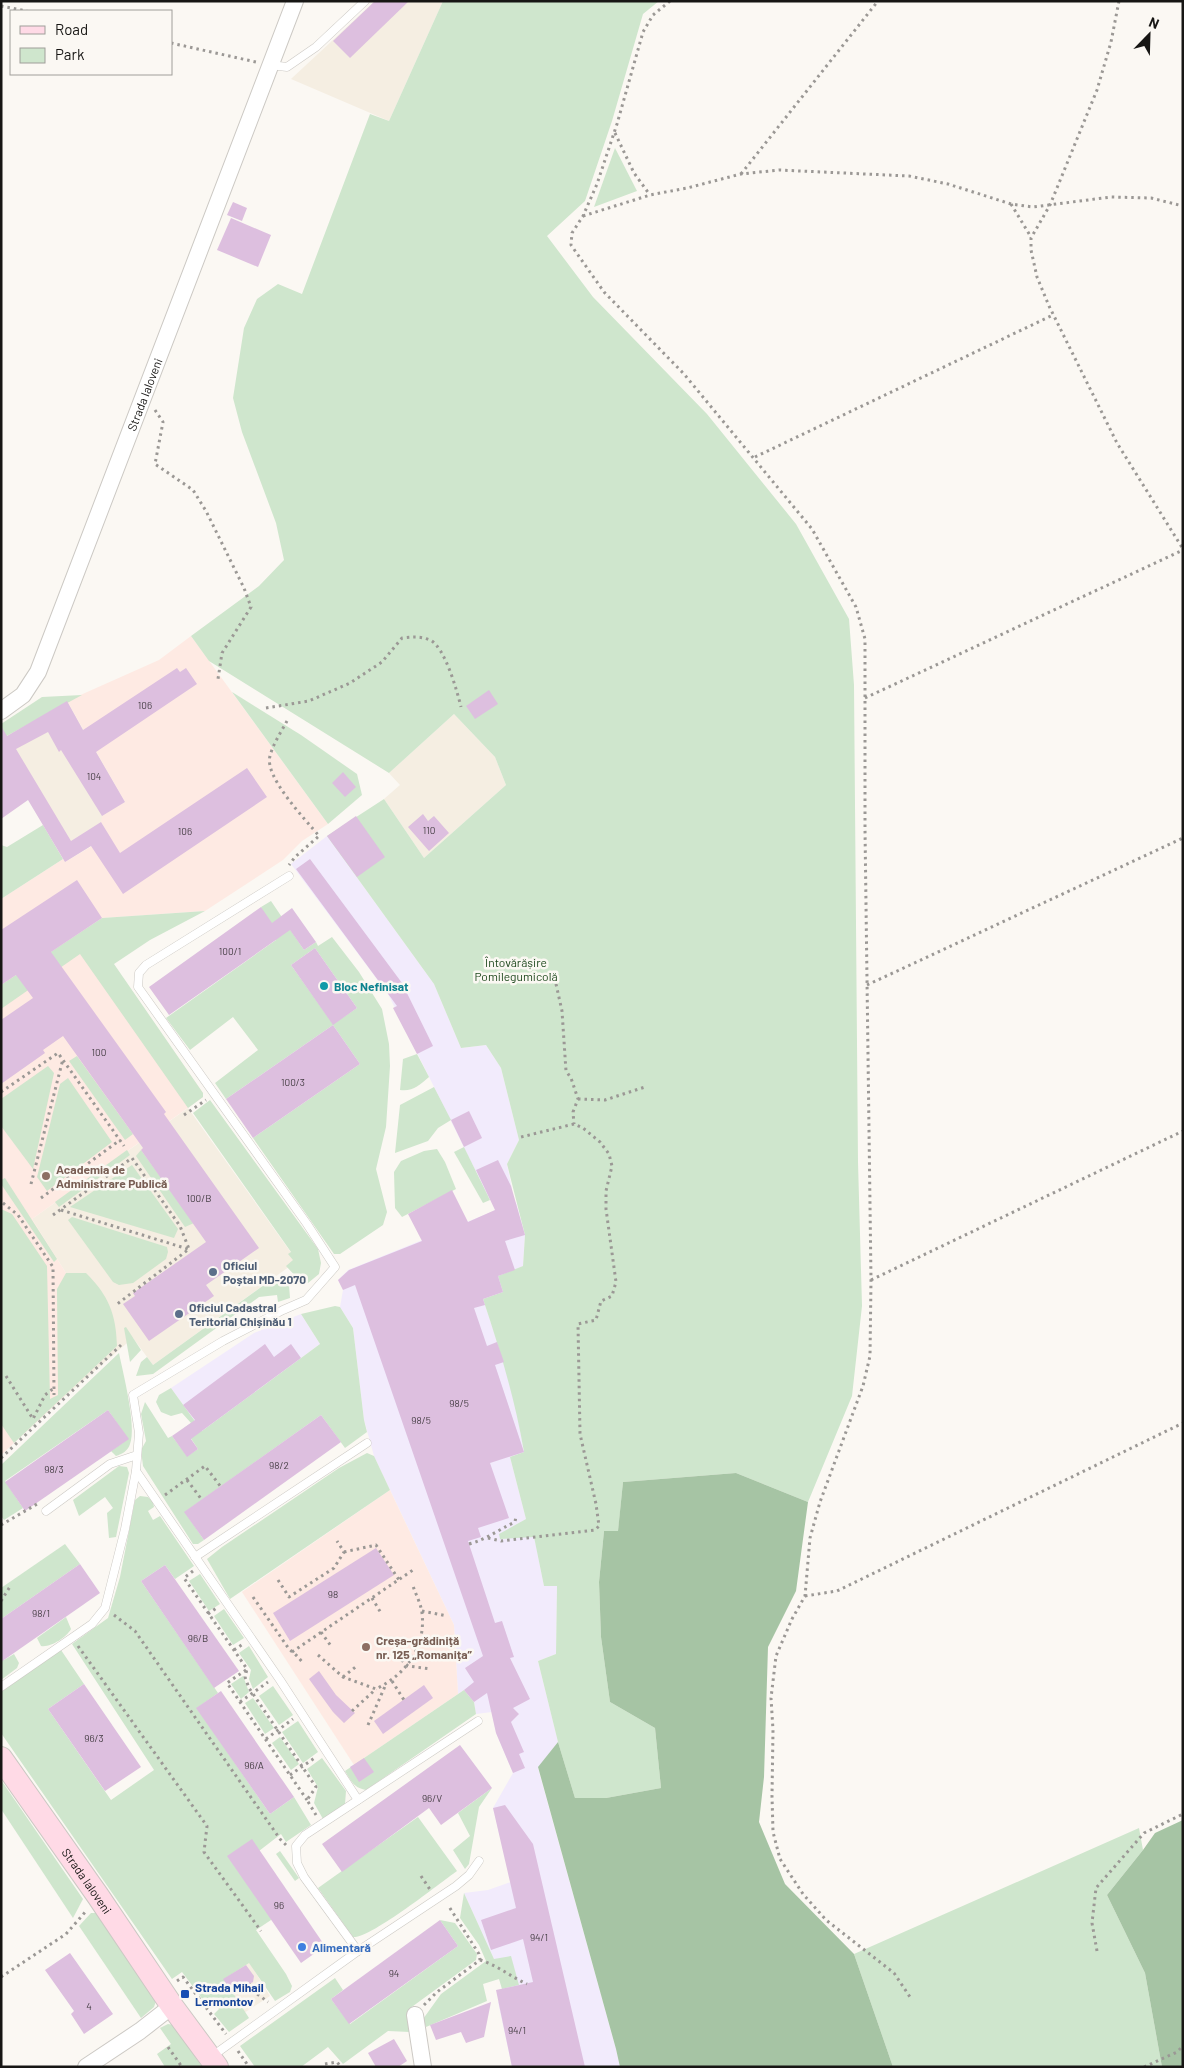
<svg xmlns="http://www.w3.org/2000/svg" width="1184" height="2068" font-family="Barlow,sans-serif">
<rect width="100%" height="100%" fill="#fbf8f3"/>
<!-- built -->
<g fill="#f5eee2">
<polygon points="375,1 443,1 389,121 291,79"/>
<polygon points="67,701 125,802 101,823 109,835 65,862 34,809 1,739"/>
<polygon points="454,714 495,757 506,785 424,858 384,799 400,785 389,773"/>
<polygon points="188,1108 297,1261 153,1365 133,1338 64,1397 66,1273 32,1219"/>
<polygon points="249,1962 270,1996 244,2013 223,1979"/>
</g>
<!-- industrial -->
<g fill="#f2ebfc">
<polygon points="327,836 434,984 461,1048 486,1045 501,1068 519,1140 507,1164 512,1189 490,1200 388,994 291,864"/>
<polygon points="516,1202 525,1235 523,1266 514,1270 503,1292 483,1299 504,1362 517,1411 524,1452 510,1457 526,1519 500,1534 500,1539 534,1536 544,1586 557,1585 556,1654 538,1661 558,1742 538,1768 616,2049 620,2067 512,2067 498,2002 505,2000 494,1959 464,1893 488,1890 511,1882 493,1808 513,1773 496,1733 492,1712 476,1714 474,1702 464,1690 458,1694 454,1625 374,1456 364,1420 353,1328 340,1307 343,1290 338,1280 348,1270"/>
<polygon points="301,1314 320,1344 202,1431 171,1388 254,1333"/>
</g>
<!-- education -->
<g fill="#feeae3">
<polygon points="191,636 328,824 302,841 283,860 205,911 102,918 87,928 203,1093 203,1097 32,1219 66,1273 64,1397 1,1455 1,899 63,859 65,862 109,836 101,822 102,816 125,802 67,701 159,660"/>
<polygon points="390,1490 454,1625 458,1694 354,1765 242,1592"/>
</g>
<!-- green -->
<g fill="#cfe6cd" fill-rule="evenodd">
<path d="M443,1H659L643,14L612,121L585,201L547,236L593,297L707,414L796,524L849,619L854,685L858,1162L862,1306L852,1396L808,1502L736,1473L623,1482L618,1532L604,1531L599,1582L601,1637L610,1702L655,1728L661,1788L606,1798H575L558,1742L538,1661L556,1654L557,1586H544L534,1537L500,1539L499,1534L526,1519L510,1457L524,1452C515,1399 500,1350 483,1299L503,1292L498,1276L523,1266L525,1235L507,1164L519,1140L501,1068L486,1045L461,1048L434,984L327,836L384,799L424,858L506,785L495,757L454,714L389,773L209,661L191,636L259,586L284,560L276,523L242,432L233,398L244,328L257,299L278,284L302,294L370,114L389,121Z"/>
<polygon points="615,148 637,191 594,207"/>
<polygon points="232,692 301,735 357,774 362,795 328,824"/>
<polygon points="82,695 1,739 1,724 42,697"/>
<polygon points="43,825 63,859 1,899 1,845 7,847"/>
<path d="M271,901L304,950L316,942L318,946L332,937L359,972L382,1009L389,1044L390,1066L386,1127L376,1169L387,1212L383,1225L340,1254H334L253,1138L360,1064L333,1025L226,1099L215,1083L258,1050L233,1017L190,1050L166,1018L276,940L261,907ZM315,948L357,1008L333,1024L291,965Z"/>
<polygon points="205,911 150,940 114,964 203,1093 203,1097 188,1108 80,954 1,1009 1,985 102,918"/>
<path d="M417,1054L429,1077C420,1085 412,1092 400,1090L403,1059Z"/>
<polygon points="77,1056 133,1134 125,1140 69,1061"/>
<polygon points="48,1066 54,1073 33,1169 1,1126 1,1099"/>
<polygon points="68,1078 112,1142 47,1191 37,1177 60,1084"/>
<polygon points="434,1087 451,1120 438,1128 428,1141 395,1153 400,1105"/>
<polygon points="210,1100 318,1249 321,1263 319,1274 308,1283 301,1282 286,1266 293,1260 288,1254 291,1252 193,1113"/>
<polygon points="464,1147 490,1200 483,1203 454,1152"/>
<polygon points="437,1149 445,1162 456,1189 402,1217 395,1208 394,1172 401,1161 424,1151"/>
<polygon points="127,1150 130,1155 59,1207 55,1202"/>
<polygon points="141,1150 194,1223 185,1227 136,1156"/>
<polygon points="132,1165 178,1229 174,1238 70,1207"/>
<polygon points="5,1178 57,1259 54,1262 1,1184 1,1180"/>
<path d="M1,1209L12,1214L47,1266L50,1399L58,1395L57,1289L66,1273H86C109,1296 116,1314 117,1346L14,1443L1,1424Z"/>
<polygon points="72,1217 167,1247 168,1252 166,1259 133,1283 119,1285 113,1282 68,1220"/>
<polygon points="275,1277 286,1281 289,1285 290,1298 278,1302 277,1295 259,1297 153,1374 136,1376 141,1362 147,1357 153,1365"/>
<polygon points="335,1306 340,1307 353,1328 364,1420 367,1432 345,1448 321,1415 185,1512 204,1540 198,1544 193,1544 143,1466 141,1450 146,1441 141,1414 145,1402 168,1438 172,1436 187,1456 198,1449 184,1428 191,1423 182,1413 171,1416 161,1412 156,1402 159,1395 171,1388 202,1431 320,1344 301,1314"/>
<polygon points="126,1327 141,1350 130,1362 124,1328"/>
<path d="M119,1353C123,1373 137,1427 130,1444C128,1451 122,1454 116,1456L111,1451L128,1439L108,1410L5,1481L23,1508L4,1520L1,1516V1465Z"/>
<polygon points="367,1453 374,1456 390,1490 230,1599 207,1559 222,1547 339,1468"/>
<polygon points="119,1466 127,1467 129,1473 116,1537 109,1538 107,1513 113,1508 105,1497 79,1516 73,1500"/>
<polygon points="140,1496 148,1497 153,1502 154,1507 148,1511 153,1520 160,1516 194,1566 175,1579 165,1565 141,1581 218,1693 197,1708 270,1814 294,1797 311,1825 286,1842 281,1834 259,1851 271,1920 256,1930 286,1974 292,1986 290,1992 275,2001 249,1963 224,1979 249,2018 229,2032 214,2014 219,2009 211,2000 206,2004 182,1972 172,1979 1,1733 1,1692 61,1650 84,1684 48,1709 111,1800 154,1770 72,1644 108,1618 120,1577 135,1500"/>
<polygon points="65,1544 80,1564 1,1619 1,1588"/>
<polygon points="200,1574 220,1604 209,1611 189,1581"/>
<polygon points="224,1609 244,1638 233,1645 214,1616"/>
<path d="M66,1617L71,1629C67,1637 50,1648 41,1646L37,1638Z"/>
<polygon points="249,1646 268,1677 253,1689 249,1679 251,1670 239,1653"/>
<polygon points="14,1654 19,1663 17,1668 1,1680 1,1657 4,1660"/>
<polygon points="243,1676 249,1692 241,1699 231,1684"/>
<polygon points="273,1686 293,1715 279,1725 259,1696"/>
<path d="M464,1690L474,1702L476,1714L366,1790C354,1788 351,1781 345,1771Z"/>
<polygon points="253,1698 274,1728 265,1734 245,1703"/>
<polygon points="298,1721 318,1752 303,1763 282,1732"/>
<polygon points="280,1737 299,1764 291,1770 272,1743"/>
<polygon points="322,1758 346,1791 345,1804 323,1819 314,1803 318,1787 307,1769"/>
<polygon points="1,1780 83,1899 73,1918 1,1809"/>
<polygon points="492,1788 479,1807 469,1864 465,1869 453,1850 470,1836 458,1813"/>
<path d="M418,1817L457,1871C440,1883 370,1939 353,1937L318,1888Z"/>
<polygon points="1139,1828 1143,1850 1107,1895 1145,1973 1162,2067 893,2067 854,1954"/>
<polygon points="280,1851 299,1878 295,1881 276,1854"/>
<polygon points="464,1893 494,1959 511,1956 519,1985 502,1989 499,1979 483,1984 487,2001 426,2027 423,2019 441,1994 486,1961 479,1945 460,1918"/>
<polygon points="91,1913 97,1913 156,2001 154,2007 141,2018 79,1926"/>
<polygon points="440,1920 455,1923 477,1954 476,1960 409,2009 410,2032 388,2031 343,2064 328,2047 301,2067 255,2067 240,2046 335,1978 343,1990 331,1999 350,2024 458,1946"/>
<polygon points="168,2024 174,2025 202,2067 165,2067 157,2054 171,2044 160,2028"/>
</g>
<!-- forest -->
<g fill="#a6c4a4">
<polygon points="736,1473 808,1502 796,1591 768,1647 764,1777 759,1822 785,1884 854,1954 893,2067 620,2067 616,2049 538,1767 558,1742 575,1798 606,1798 661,1788 655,1728 610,1702 601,1637 599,1582 604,1531 618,1531 623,1482"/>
<polygon points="1183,1820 1183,2067 1162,2067 1145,1973 1107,1895 1143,1850 1155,1833"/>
</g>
<!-- building -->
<g fill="#ddbfdf">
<polygon points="375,1 409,1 350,58 333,41"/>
<polygon points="233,202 247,208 242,221 227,215"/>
<polygon points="231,218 271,235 258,267 217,250"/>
<polygon points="177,668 180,672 186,668 197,684 96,752 125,802 102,816 61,750 59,752 48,732 16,749 71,841 101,822 120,853 247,768 267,797 123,894 91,846 65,862 28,800 1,819 1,726 7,736 67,701 83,730"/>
<polygon points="489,690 498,704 475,719 466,706"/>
<polygon points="343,772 356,787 345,797 332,783"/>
<polygon points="423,814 428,821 434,816 449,833 429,851 408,827"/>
<polygon points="356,816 385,857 357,877 327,836"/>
<polygon points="310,859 402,983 433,1046 417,1054 393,1008 397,1006 296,869"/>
<polygon points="77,880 102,918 51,952 166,1112 164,1114 259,1248 206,1285 214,1296 149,1341 123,1304 135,1296 133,1293 206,1242 141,1150 143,1148 63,1036 43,1050 45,1053 1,1084 1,1020 33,998 16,975 1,985 1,930"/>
<polygon points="261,907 272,923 292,908 316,942 304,950 290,930 169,1015 149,987"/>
<polygon points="315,948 357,1008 333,1025 291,965"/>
<polygon points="333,1025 360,1064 253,1138 226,1099"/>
<polygon points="469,1111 482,1138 464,1147 451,1120"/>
<polygon points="498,1160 511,1186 525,1235 505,1241 515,1270 498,1276 503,1292 483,1299 485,1305 474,1308 487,1346 497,1342 504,1362 495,1365 524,1452 490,1463 509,1518 478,1528 481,1537 468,1541 495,1623 502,1621 514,1657 510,1658 530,1699 513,1708 519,1714 511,1722 524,1752 519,1754 525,1768 513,1773 496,1733 487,1693 474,1702 464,1690 474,1682 465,1668 483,1656 355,1285 343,1290 338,1280 349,1270 422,1241 408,1214 452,1190 468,1222 495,1210 476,1170"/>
<polygon points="265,1344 274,1357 291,1344 301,1358 191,1439 198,1449 187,1457 172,1436 195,1420 183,1405"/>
<polygon points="108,1410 129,1439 25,1511 5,1482"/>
<polygon points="321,1415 341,1442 204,1540 184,1512"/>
<polygon points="376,1548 394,1575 290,1641 273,1613"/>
<polygon points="80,1564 100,1593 1,1662 1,1619"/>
<polygon points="165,1565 239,1671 214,1688 141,1581"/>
<polygon points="319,1671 336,1695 355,1713 344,1723 333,1712 309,1679"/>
<polygon points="84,1684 141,1767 105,1791 48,1709"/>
<polygon points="424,1685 433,1698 383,1734 374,1721"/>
<polygon points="221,1691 294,1797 270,1814 196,1708"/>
<polygon points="460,1745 492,1788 441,1825 429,1808 342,1872 322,1844"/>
<polygon points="364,1758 374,1772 359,1782 350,1767"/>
<polygon points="505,1805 533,1844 585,2067 512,2067 496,1990 533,1982 523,1939 491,1950 481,1920 516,1908 493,1808"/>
<polygon points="252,1839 325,1946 301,1963 227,1856"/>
<polygon points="440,1920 458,1946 349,2024 331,1999"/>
<polygon points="70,1953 113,2014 84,2034 71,2014 74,2011 45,1970"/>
<polygon points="246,1965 254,1976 253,1982 245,1986 241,1984 231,1991 223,1979"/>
<polygon points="491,2002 484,2037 466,2043 461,2032 436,2040 430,2025"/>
<polygon points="394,2039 407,2061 398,2067 376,2067 368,2053"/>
</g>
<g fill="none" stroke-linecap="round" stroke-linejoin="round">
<defs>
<g id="lane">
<polyline points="270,65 287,67 316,47 365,1"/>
<polyline points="136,1471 280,1680 358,1800"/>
<polyline points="46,1511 110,1464 137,1455"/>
<polyline points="195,1557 367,1443"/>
<polyline points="1,1687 92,1624 105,1608 125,1529 136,1471 139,1433 133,1395 223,1341 283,1310 306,1300 335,1267 307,1224 138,987 139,973 146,965 289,876"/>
<polyline points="358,1951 304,1877 297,1863 296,1846 305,1835 478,1721"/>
<polyline points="211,2057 358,1951 456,1886 469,1875 479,1861"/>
</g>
<g id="street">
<path id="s1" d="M1,711L23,695L38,672L295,1"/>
<polyline points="415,2015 423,2067"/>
<polyline points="86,2067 140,2031 172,2006"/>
</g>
<g id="secondary">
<path id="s2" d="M1,1758L98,1896L172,2006L217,2067"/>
</g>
</defs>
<!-- lane casing -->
<use href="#lane" stroke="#ccc9c4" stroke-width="9"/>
<!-- street casing -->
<use href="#street" stroke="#ccc9c4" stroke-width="18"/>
<!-- secondary casing -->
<use href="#secondary" stroke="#ccc9c4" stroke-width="24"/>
<!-- path -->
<g stroke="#9b9895" stroke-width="3" stroke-dasharray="2.5 4" stroke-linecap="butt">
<polyline points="670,1 653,15 643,32 617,124 597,184 583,216 572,233 571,245 604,292 684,374 812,529 856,607 865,639 865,829 871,1280 870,1356 863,1386 820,1502 810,1538 805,1596 792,1619 776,1656 771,1698 773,1730 772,1796 773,1832 780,1859 803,1894 826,1920 894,1973 912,2000"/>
<polyline points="1119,1 1111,42 1097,90 1050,205 1031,238 1031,250 1037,277 1049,306 1117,443 1183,549"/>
<polyline points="1,6 27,11"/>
<polyline points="171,43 256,62"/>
<polyline points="615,133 634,173 650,195"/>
<polyline points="741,174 878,1"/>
<polyline points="1011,204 1031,237"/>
<polyline points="583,216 650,195 687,188 741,174 779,170 909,176 948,184 1011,204 1033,207 1111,197 1151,198 1183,206"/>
<polyline points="155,410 163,422 155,464 193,490 206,511 244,588 251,607 222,653 218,679"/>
<polyline points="755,457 1053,315"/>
<polyline points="865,698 1183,550"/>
<path d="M266,708L309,701L350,683L382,662L402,638C412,637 420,636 430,640C445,647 457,691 461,707"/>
<path d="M287,721C281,732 273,744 270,756C264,777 306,820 319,836L295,857L289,865"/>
<polyline points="556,984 562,1011 566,1071 571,1078 578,1099 573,1112 574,1124"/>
<polyline points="867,985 1183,838"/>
<polyline points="1,1092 58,1053 124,1146"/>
<polyline points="578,1099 605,1100 645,1087"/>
<polyline points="184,1115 206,1100"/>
<polyline points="31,1184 63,1059"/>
<polyline points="41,1198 120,1140"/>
<polyline points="3,1203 18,1215 53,1267 54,1395"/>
<polyline points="61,1210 188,1249"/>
<polyline points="53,1215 132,1158 180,1226 189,1249 116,1305"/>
<polyline points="871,1280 1183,1131"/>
<polyline points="6,1376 33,1419 45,1395 54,1388"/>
<polyline points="1,1458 121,1345"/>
<polyline points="187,1480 202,1500"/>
<polyline points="165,1495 205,1466 221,1487"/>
<polyline points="1,1525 37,1504"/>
<polyline points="488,1538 501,1541 595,1530 599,1526 596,1504 580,1434 578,1324 596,1320 601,1301 612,1296 616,1282 606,1209 606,1191 612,1166 609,1154 600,1142 583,1128 574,1124 521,1137"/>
<path d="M469,1544C487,1539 498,1530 515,1522L516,1516"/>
<polyline points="344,1552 376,1545 399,1580"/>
<polyline points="193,1571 184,1578 247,1669 245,1677 249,1688 316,1787 307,1800 316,1815"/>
<polyline points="278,1580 289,1597 334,1568 344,1552 337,1541"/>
<polyline points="805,1596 837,1591 1183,1423"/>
<polyline points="253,1597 289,1649 297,1656 304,1664"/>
<polyline points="372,1598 381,1613"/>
<polyline points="1,1601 11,1585"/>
<polyline points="422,1611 447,1616"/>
<polyline points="208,1614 218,1607"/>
<polyline points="114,1615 135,1631 280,1839 286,1845"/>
<polyline points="321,1632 331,1646"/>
<polyline points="78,1646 207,1826 204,1852 261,1931"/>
<polyline points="234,1650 243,1644"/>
<polyline points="392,1651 408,1666 431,1669"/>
<polyline points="292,1652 413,1570"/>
<path d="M318,1655L343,1677L376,1689C406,1674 426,1648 422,1613C421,1604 416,1595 413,1586"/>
<polyline points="246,1670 227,1683 307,1800"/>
<polyline points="343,1677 358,1665"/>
<polyline points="392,1681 404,1700"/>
<polyline points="240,1702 268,1682"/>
<polyline points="352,1711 376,1689"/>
<polyline points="368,1725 386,1684"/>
<polyline points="266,1739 293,1719"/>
<polyline points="290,1775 316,1757"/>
<polyline points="421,1876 431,1891"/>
<polyline points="1097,1951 1092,1923 1096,1888 1144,1833 1183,1814"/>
<path d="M480,1960C497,1965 511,1977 527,1984"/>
<polyline points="1,1977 66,1934 87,1910"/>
<polyline points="177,1981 183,1977 226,2034"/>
<polyline points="249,1984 256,1993 268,2002"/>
<polyline points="424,2005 437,1992 480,1960 479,1954 448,1905"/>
<polyline points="168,2047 182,2067"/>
<polyline points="238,2051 249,2067"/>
<polyline points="325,2064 337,2062 341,2067"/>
<polyline points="1144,2067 1177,2052 1183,2046"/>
</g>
<!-- lane -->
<use href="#lane" stroke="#fff" stroke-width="8"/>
<!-- street -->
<use href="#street" stroke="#fff" stroke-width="16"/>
<!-- secondary -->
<use href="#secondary" stroke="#ffdae6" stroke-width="22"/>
</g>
<!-- markers -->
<circle fill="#0f9aa8" stroke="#fbf8f3" stroke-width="2" cx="324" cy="986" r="5"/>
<g fill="#8d6e63" stroke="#fbf8f3" stroke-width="2">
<circle cx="46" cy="1176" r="5"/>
<circle cx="366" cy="1647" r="5"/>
</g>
<g fill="#5c6f8a" stroke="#fbf8f3" stroke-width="2">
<circle cx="213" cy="1272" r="5"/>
<circle cx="179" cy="1314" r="5"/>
</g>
<circle fill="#3f7fe0" stroke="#fbf8f3" stroke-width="2" cx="302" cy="1947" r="5"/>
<rect fill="#1a4fb4" stroke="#fbf8f3" stroke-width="2" x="180" y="1989" width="10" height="10" rx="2.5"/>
<g text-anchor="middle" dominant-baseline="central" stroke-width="5" stroke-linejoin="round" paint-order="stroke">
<!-- number labels -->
<g font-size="10" fill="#484047">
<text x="145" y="705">106</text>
<text x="94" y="776">104</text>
<text x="429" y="830">110</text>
<text x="185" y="831">106</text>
<text x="230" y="951">100/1</text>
<text x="99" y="1052">100</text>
<text x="293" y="1082">100/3</text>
<text x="199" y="1198">100/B</text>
<text x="459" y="1403">98/5</text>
<text x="421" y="1420">98/5</text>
<text x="279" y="1465">98/2</text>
<text x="54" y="1469">98/3</text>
<text x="333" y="1594">98</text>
<text x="41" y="1613">98/1</text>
<text x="198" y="1638">96/B</text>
<text x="94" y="1738">96/3</text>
<text x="254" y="1765">96/A</text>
<text x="432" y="1798">96/V</text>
<text x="279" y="1905">96</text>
<text x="539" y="1937">94/1</text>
<text x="394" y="1973">94</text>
<text x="89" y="2006">4</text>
<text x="517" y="2030">94/1</text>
</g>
<!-- street labels -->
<g font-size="12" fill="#171614" stroke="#fbf8f3">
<text stroke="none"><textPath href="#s1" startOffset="352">Strada Ialoveni</textPath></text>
<text stroke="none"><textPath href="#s2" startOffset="150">Strada Ialoveni</textPath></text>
</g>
<!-- park labels -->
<g font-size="12" fill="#1e481d" stroke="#fbf8f3">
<text x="516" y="962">Întovărășire<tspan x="516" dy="14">Pomilegumicolă</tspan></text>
</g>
<!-- culture labels -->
<g font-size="12" font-weight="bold" fill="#0d838f" stroke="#fbf8f3" text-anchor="start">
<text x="334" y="986">Bloc Nefinisat</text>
</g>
<!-- education labels -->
<g font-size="12" font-weight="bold" fill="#785e54" stroke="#fbf8f3" text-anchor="start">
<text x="56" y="1169">Academia de<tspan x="56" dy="14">Administrare Publică</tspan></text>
<text x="376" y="1640">Creșa-grădiniță<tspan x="376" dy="14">nr. 125 „Romanița”</tspan></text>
</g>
<!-- service labels -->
<g font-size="12" font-weight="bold" fill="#4e5e75" stroke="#fbf8f3" text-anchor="start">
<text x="223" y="1265">Oficiul<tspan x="223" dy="14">Poștal MD-2070</tspan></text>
<text x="189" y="1307">Oficiul Cadastral<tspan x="189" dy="14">Teritorial Chișinău 1</tspan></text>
</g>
<!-- shop labels -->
<g font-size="12" font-weight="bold" fill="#366cbe" stroke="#fbf8f3" text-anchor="start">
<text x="312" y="1947">Alimentară</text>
</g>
<!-- transit labels -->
<g font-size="12" font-weight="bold" fill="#164399" stroke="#fbf8f3" text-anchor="start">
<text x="195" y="1987">Strada Mihail<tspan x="195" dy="14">Lermontov</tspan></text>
</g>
</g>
<!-- border -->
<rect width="1184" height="2068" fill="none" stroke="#171614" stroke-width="5"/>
<!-- legend -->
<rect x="10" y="10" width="162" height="65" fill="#fbf8f3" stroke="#a09e9a"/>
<rect x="20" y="26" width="25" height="8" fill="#ffdae6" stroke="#a09e9a"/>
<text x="55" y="35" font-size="15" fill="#171614">Road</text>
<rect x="20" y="48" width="25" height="15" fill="#cfe6cd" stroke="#a09e9a"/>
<text x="55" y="60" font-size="15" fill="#171614">Park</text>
<!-- north arrow -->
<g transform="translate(1149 35) rotate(23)" stroke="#fbf8f3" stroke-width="4" paint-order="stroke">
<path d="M0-4L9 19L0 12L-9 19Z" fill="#171614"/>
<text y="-8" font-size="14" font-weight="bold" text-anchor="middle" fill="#171614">N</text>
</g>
</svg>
